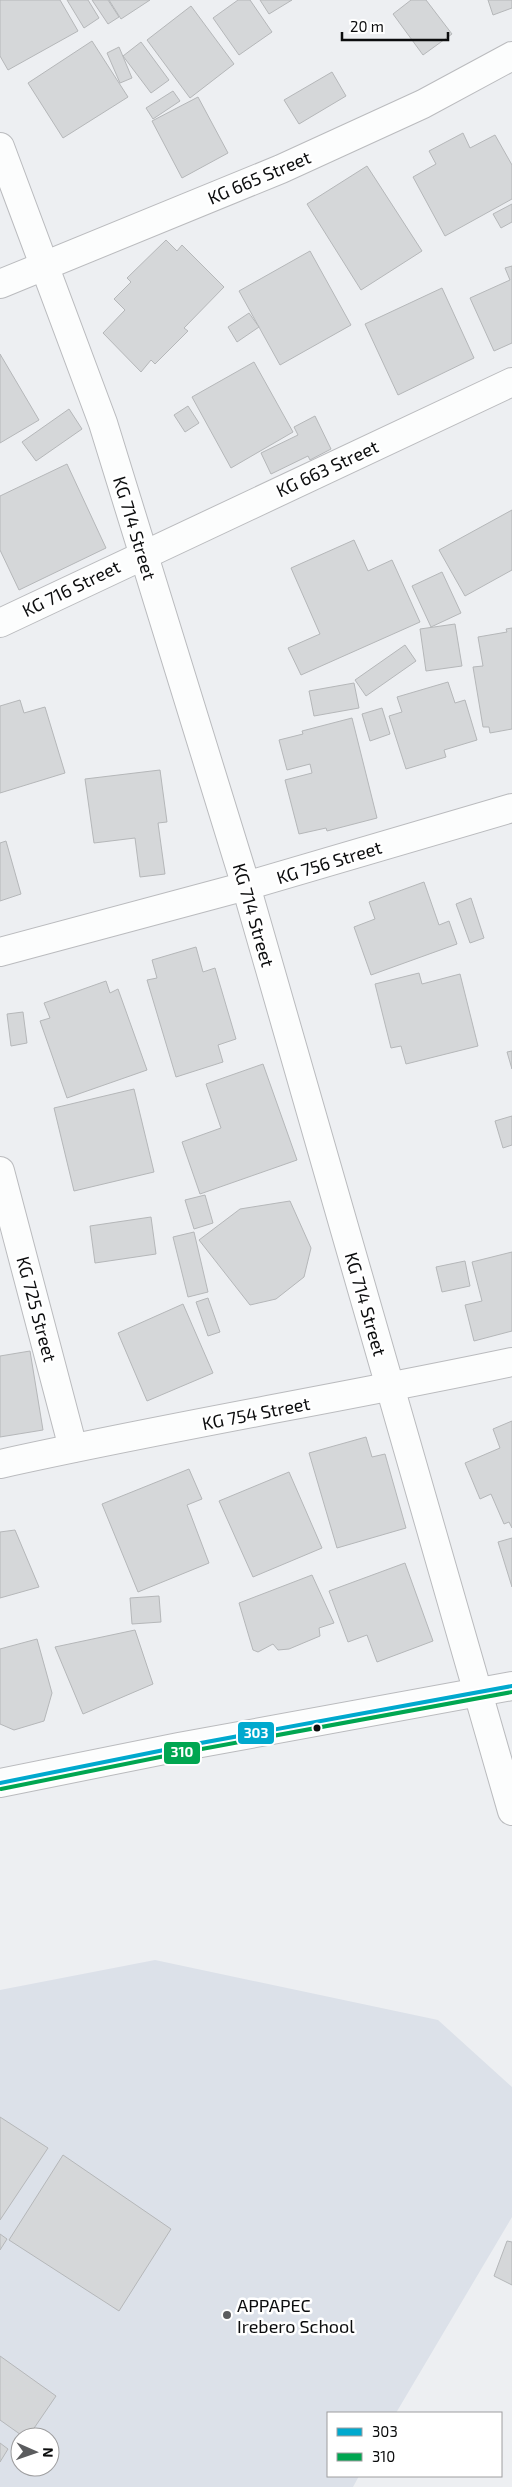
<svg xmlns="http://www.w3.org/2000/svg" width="512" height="2487" font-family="'Exo 2',sans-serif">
<rect width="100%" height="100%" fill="#edeff2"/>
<!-- built -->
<path fill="#dce1e9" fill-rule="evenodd" d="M155,1960L438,2020L512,2087V2217L396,2413H328V2476H359L353,2487H0V1990ZM20,2437H50V2467H20Z"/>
<!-- building -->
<g fill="#d5d7d9" stroke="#b5b7b9">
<polygon points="0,0 60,0 78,31 8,70 0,56"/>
<polygon points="67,0 88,0 99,18 84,28"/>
<polygon points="92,0 108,0 119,17 108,24"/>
<polygon points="109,0 150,0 121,19"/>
<polygon points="238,0 250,0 272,32 239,55 213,18"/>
<polygon points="260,0 292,0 269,14"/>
<polygon points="411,0 426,0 452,34 423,55 393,14"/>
<polygon points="488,0 512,0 512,8 493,15"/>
<polygon points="191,6 234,64 190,98 147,40"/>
<polygon points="92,41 128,97 63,138 28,83"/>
<polygon points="141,42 169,80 151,93 123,56"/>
<polygon points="119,47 132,78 120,83 107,53"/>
<polygon points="332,72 346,96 299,124 284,100"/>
<polygon points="173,91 180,101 153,119 146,108"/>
<polygon points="198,97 228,153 182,178 152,121"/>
<polygon points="463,133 470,148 495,135 512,165 512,199 445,236 413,177 436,164 429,151"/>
<polygon points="367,166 422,251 361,290 307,204"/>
<polygon points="512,204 512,222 501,228 493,214"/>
<polygon points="166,240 177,251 182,245 224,287 184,328 188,331 155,364 151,360 141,372 103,333 125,310 114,299 131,282 127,278"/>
<polygon points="310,251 351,325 280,365 239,291"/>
<polygon points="512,266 512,343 494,351 470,298 510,280 505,268"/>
<polygon points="442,288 474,358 398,395 365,324"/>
<polygon points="249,313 259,327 237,342 228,327"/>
<polygon points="0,354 39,420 0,443"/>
<polygon points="254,362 293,432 231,468 192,397"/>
<polygon points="188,406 199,423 185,432 174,415"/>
<polygon points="69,409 82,429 36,461 22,442"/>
<polygon points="315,416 331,449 310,460 308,456 271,474 261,453 298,435 294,427"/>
<polygon points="67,464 106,548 19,590 0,550 0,496"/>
<polygon points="512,510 512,570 465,596 439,550"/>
<polygon points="354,540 368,571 392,560 420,622 301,675 288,648 320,634 291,568"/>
<polygon points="442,572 461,613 431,627 412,586"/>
<polygon points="455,624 462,666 426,671 420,629"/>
<polygon points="512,628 512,729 490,733 489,727 483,727 473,667 483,666 478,637 507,632 506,629"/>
<polygon points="405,645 416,661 366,696 355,680"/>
<polygon points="448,682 455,703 465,700 477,740 444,750 446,757 406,769 389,716 402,712 397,697"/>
<polygon points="354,683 359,708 314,716 309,691"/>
<polygon points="20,700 24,713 45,707 65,773 0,793 0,706"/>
<polygon points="382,708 390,734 370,741 362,714"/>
<polygon points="352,718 377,818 327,831 326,828 299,834 285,780 312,773 310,764 287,770 279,740 303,734 302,731"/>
<polygon points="160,770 167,822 158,823 165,874 140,877 135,838 94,843 85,779"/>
<polygon points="6,841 21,894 0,901 0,843"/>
<polygon points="424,882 439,925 449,921 457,944 371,975 354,927 375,919 369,902"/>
<polygon points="471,898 484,938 470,943 456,904"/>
<polygon points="196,947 203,972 215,968 236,1039 218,1045 223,1062 176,1077 147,980 157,978 152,960"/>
<polygon points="419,973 422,984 460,974 478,1046 406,1064 401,1046 391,1048 375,984"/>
<polygon points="106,981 110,993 118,989 147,1070 67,1098 40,1021 50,1018 44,1003"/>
<polygon points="23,1012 27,1043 11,1046 7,1014"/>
<polygon points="512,1051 512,1069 507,1052"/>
<polygon points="263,1064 297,1160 200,1194 182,1142 221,1128 206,1084"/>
<polygon points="134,1089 154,1172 74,1191 54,1108"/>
<polygon points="512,1116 512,1145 503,1148 495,1121"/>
<polygon points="205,1195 213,1223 194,1229 185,1200"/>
<polygon points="290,1201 311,1248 304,1277 276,1299 250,1305 199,1240 240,1209"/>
<polygon points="151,1217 156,1254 95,1263 90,1226"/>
<polygon points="194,1232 208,1292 188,1297 173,1237"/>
<polygon points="512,1252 512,1331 474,1341 465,1305 482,1301 472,1262"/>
<polygon points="465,1261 470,1286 442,1292 436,1267"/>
<polygon points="208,1298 220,1332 208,1336 196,1302"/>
<polygon points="183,1304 213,1373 147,1401 118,1333"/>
<polygon points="30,1351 43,1430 0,1437 0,1356"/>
<polygon points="512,1421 512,1528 509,1522 504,1524 491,1494 480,1499 465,1463 500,1448 493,1429"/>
<polygon points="366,1437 372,1457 385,1454 406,1528 337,1548 309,1453"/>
<polygon points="189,1469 202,1499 187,1505 209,1563 138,1592 102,1504"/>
<polygon points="289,1472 322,1548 253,1577 219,1501"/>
<polygon points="15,1530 39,1587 0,1598 0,1532"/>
<polygon points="512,1538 512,1587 498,1542"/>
<polygon points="405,1563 433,1641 377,1662 367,1635 348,1642 329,1591"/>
<polygon points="312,1575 334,1623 319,1628 320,1636 289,1649 278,1650 273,1644 258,1652 253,1650 239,1603"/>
<polygon points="159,1596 161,1622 132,1624 130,1598"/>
<polygon points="135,1630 153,1684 83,1714 55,1647"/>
<polygon points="37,1639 52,1693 44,1721 14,1730 0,1724 0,1649"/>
<polygon points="0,2117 48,2148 0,2220"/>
<polygon points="63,2155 171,2229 119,2311 9,2240"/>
<polygon points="0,2234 7,2239 0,2250"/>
<polygon points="507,2241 512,2242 512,2285 494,2276"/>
<polygon points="0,2356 56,2396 28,2437 24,2437 0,2420"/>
<polygon points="0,2443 8,2449 0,2462"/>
</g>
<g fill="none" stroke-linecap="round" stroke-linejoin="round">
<defs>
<g id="street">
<polyline points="0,147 103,423 246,886 512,1811"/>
<polyline points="0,284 281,169 423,104 512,56"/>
<polyline points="0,623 512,382"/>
<polyline points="0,952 246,886 512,808"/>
<polyline points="0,1171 73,1448"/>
<path d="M0,1464C170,1426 342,1398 512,1362"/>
</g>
<polyline id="secondary" points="0,1783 179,1747 512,1686"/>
</defs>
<!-- street casing -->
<use href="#street" stroke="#babbbe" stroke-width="30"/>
<!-- secondary casing -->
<use href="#secondary" stroke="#babbbe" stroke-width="30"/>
<!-- street -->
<use href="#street" stroke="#fcfdfd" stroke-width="28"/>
<!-- secondary -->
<use href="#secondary" stroke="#fcfdfd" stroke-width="28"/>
<defs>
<polyline id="bus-1" points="0,1783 179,1747 512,1686"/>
<polyline id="bus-2" points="1,1789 180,1753 512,1692"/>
</defs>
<!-- bus-1 casing -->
<use href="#bus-1" stroke="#fff" stroke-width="8"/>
<!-- bus-2 casing -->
<use href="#bus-2" stroke="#fff" stroke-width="8"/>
<!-- bus-1 -->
<use href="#bus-1" stroke="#00a9ce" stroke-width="4"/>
<!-- bus-2 -->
<use href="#bus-2" stroke="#00a651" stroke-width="4"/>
</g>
<!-- markers -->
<circle fill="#0c0d0e" stroke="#fff" stroke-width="2" cx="317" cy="1728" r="4.5"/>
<circle fill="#5b5c5e" stroke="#fff" stroke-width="2" cx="227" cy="2315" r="5"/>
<g text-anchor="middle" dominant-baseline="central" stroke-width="5" stroke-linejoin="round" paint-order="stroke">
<!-- street labels -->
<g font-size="18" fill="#0c0d0e" stroke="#fff">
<text transform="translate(259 177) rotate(-23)">KG 665 Street</text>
<text transform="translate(327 468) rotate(-25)">KG 663 Street</text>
<text transform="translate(135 528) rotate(73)">KG 714 Street</text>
<text transform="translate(71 588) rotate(-26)">KG 716 Street</text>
<text transform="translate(329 862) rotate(-17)">KG 756 Street</text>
<text transform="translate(254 915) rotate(74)">KG 714 Street</text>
<text transform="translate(366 1304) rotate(74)">KG 714 Street</text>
<text transform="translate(37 1309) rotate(75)">KG 725 Street</text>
<text transform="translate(256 1413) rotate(-11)">KG 754 Street</text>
</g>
<!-- poi labels -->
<g font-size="18" fill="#0c0d0e" stroke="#fff" text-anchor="start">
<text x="237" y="2305">APPAPEC<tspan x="237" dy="21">Irebero School</tspan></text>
</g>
</g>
<g stroke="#fff" stroke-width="2">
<rect x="237" y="1721" width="38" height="24" rx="5" fill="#00a9ce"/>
<rect x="163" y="1741" width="38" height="24" rx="5" fill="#00a651"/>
</g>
<g font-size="14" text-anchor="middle" font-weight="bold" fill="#fff">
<text x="256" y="1738">303</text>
<text x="182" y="1757">310</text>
</g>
<!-- legend -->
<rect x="327" y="2412" width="175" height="65" fill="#ffffff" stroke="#9e9e9f"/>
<rect x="337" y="2428" width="25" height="8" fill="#00a9ce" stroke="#9e9e9f"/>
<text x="372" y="2437" font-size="15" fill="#0c0d0e">303</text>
<rect x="337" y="2453" width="25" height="8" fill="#00a651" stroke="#9e9e9f"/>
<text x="372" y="2462" font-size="15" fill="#0c0d0e">310</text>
<!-- north arrow -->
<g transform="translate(35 2452) rotate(92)"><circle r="24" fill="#ffffff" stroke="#9e9e9f"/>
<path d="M0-4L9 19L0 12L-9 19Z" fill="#5b5c5e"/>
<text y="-8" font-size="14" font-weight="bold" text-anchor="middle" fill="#0c0d0e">N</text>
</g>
<!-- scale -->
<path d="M342 32v8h106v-8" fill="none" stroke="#0c0d0e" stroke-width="2.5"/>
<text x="350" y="32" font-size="15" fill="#0c0d0e" stroke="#ffffff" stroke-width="4" paint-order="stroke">20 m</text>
</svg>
